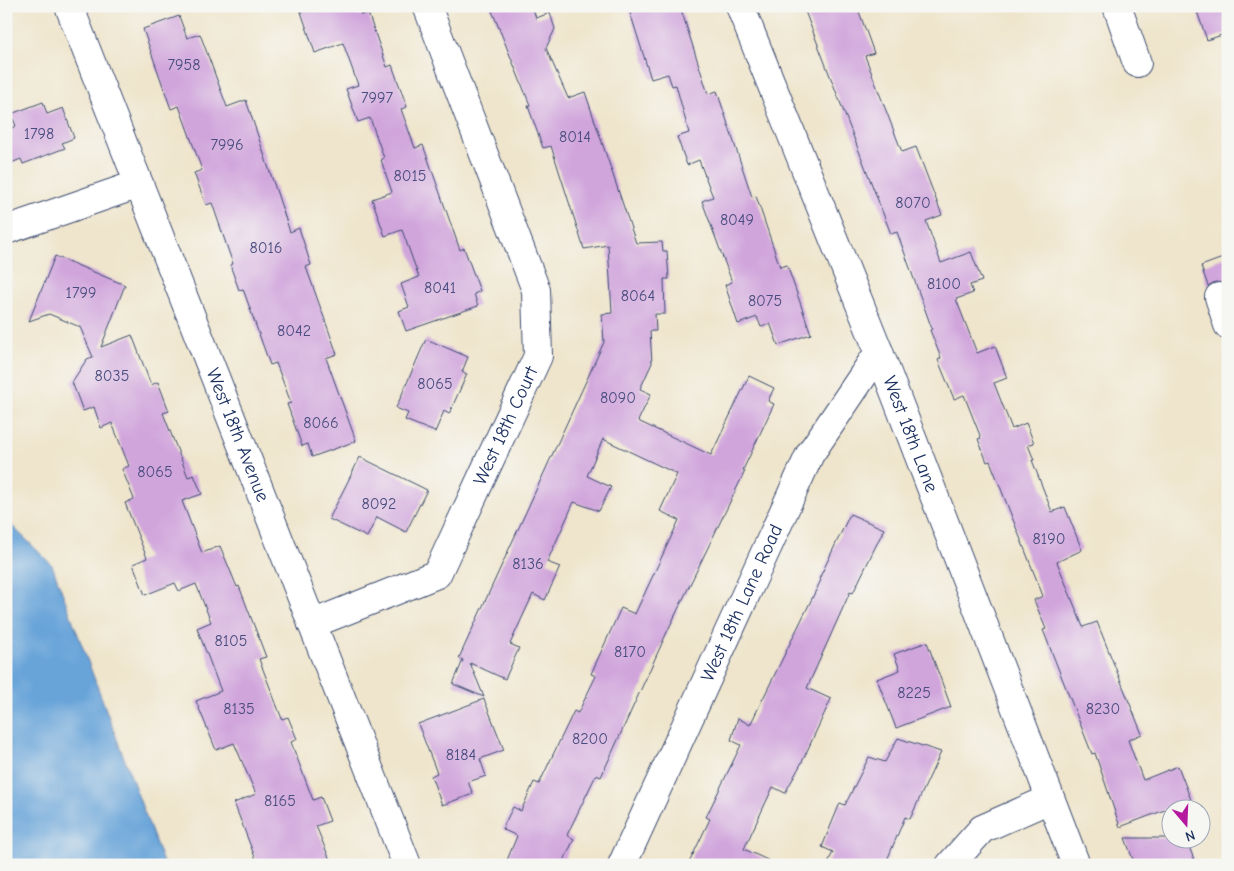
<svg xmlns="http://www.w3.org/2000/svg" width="1234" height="871" font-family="'Comic Neue',sans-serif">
<rect width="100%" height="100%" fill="#f6f6f2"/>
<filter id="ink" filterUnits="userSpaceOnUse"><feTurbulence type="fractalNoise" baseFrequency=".02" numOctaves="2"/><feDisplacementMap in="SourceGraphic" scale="10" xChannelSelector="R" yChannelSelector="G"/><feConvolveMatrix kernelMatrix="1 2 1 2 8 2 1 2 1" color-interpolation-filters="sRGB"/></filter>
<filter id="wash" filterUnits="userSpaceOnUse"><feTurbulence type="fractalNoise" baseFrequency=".0096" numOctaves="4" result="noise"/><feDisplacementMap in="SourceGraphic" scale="20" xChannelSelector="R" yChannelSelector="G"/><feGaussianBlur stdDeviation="1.12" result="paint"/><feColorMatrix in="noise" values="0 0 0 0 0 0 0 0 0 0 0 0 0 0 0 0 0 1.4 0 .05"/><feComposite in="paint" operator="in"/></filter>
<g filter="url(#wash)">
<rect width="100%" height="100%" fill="#efe5cc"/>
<!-- water -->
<polygon fill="#69a4d9" stroke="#426a9c" points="6,520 52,565 164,865 6,865"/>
<g id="blocks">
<!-- building -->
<g fill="#d0a5dc">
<polygon points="299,6 358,6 361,15 368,13 387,67 392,65 407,107 401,109 415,148 423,145 460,250 464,248 480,291 474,294 478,306 406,331 399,311 409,307 401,284 419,277 402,230 385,236 372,199 392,192 381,160 384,158 370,118 358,122 346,89 358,85 343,43 315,53"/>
<polygon points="490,6 532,6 536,18 550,13 555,29 546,48 568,98 585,92 636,243 662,242 663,251 667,251 669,279 664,279 665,314 655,314 656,331 650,331 652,363 640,389 651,394 638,421 711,455 749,376 774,388 768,401 774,404 743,470 745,471 668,630 601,777 596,775 567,835 574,839 562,865 505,865 517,836 502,829 513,807 521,811 534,782 539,784 574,711 578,713 596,676 591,674 621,608 635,614 679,520 660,511 677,474 603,439 587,476 611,487 599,511 574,502 547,562 560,567 545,600 533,594 510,644 519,648 505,679 470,663 484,697 453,684 463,660 459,658 604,342 602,314 612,313 608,245 584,249 551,146 543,148 528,106 530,105"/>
<polygon points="628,6 680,6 708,94 717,91 752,197 756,196 780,267 787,265 811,334 778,345 770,323 761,327 757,317 738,324 725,285 732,282 702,201 713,197 699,160 687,165 677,137 689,133 676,85 672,86 668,74 651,79"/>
<polygon points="803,6 857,6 874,53 865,56 902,152 916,147 942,215 926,221 941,263 971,252 982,281 970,285 973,293 956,299 977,353 995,346 1007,378 994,383 1012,429 1026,423 1034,443 1028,445 1034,460 1032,460 1052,512 1065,507 1082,550 1057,562 1083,627 1097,622 1142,734 1128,740 1143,780 1178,766 1191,800 1120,827 1095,753 1092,754 1043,630 1046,629 1034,600 1043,596 990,461 987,462 978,439 981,438 964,395 954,399 938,360 941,358 930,330 932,329 897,232 891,234"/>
<polygon points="1195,6 1228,6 1228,33 1207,40"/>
<polygon points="179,16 187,38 200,34 227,107 246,100 290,232 299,228 311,265 306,267 337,354 326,358 356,441 312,457 308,444 302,446 287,404 291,403 276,363 270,365 243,289 239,290 230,265 233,264 212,203 206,205 194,173 202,170 179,106 171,109 143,29"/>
<polygon points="43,102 47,114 63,108 74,138 62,143 65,148 23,164 21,159 6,165 6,130 16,126 11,114"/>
<polygon points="55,256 125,285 101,347 132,335 151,385 158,382 169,411 163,413 188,477 194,475 202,494 182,501 202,553 220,546 237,587 239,586 266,657 259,659 282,719 288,717 297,739 291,742 313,800 321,797 330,821 316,826 332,865 258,865 234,803 256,794 234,743 216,750 196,701 221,691 197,628 211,622 196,584 179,591 175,583 145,595 133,564 147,558 125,503 134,499 122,469 129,466 112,423 101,428 94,407 83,411 72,382 87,359 93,357 80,327 49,314 29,321"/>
<polygon points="1228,256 1228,284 1215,282 1208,286 1201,266"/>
<polygon points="426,339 468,357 462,372 467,374 449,414 444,411 435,432 405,420 408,413 396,408"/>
<polygon points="360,457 427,490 406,532 377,517 367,537 329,519"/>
<polygon points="850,514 884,529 853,593 850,592 807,688 831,699 802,762 785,793 773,787 744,849 778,865 688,865 710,819 706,817 741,745 731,740 738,718 750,725 821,580 819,579"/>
<polygon points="927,642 951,707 896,728 877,679 900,670 894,654"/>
<polygon points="484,699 504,750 480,759 486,776 468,782 473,794 442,805 431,776 437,773 418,724"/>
<polygon points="898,738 941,752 910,819 905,817 885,865 827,865 833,852 822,847 840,803 845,805 869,757 885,762"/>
<polygon points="1125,838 1186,838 1196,865 1135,865"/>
</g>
</g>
</g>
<g filter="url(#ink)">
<use href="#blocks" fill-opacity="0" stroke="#3b4a6e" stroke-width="1"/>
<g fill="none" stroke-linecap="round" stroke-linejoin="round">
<defs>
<g id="minor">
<path id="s1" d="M69,6L407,865"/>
<path id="s2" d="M740,6L879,352L1076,865"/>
<polyline points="1117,6 1137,63"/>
<polyline points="6,230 139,184"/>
<polyline points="1219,297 1228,325"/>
<path id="s3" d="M312,624L437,574L538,356L536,290L427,6"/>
<path id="s4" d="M622,865L810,454L879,352"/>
<polyline points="950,865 982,829 1050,799"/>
</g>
</defs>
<!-- minor casing -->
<use href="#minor" stroke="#3b4a6e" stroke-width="30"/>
<!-- minor -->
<use href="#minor" stroke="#fff" stroke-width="28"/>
</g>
</g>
<g text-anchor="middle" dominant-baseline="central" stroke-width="4.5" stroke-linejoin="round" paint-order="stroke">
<!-- number labels -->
<g font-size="16" fill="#484c7e">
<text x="184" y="65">7958</text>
<text x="377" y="98">7997</text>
<text x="39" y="134">1798</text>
<text x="575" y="137">8014</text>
<text x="227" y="145">7996</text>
<text x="410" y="176">8015</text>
<text x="913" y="203">8070</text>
<text x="737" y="220">8049</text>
<text x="266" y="248">8016</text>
<text x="944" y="284">8100</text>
<text x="440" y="288">8041</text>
<text x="81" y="293">1799</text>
<text x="638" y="296">8064</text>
<text x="765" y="301">8075</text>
<text x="294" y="331">8042</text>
<text x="112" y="376">8035</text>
<text x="435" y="384">8065</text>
<text x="618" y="398">8090</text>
<text x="321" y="423">8066</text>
<text x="155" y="472">8065</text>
<text x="379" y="504">8092</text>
<text x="1049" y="539">8190</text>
<text x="528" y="564">8136</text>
<text x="231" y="641">8105</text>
<text x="630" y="652">8170</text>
<text x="914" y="693">8225</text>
<text x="239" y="709">8135</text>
<text x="1103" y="709">8230</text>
<text x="590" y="739">8200</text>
<text x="461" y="755">8184</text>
<text x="280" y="801">8165</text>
</g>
<!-- street labels -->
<g font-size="19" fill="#1b2f5e" stroke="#f6f6f2">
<text stroke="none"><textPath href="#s3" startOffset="298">West 18th Court</textPath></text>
<text stroke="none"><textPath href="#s2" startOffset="461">West 18th Lane</textPath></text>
<text stroke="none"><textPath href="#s1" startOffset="461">West 18th Avenue</textPath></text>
<text stroke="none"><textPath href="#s4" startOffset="288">West 18th Lane Road</textPath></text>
</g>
</g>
<!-- margin -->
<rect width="1234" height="871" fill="none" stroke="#f6f6f2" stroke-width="25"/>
<!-- north arrow -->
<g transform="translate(1186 824) rotate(161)"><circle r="24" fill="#f6f6f2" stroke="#9ea6b7"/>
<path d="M0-4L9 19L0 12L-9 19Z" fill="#b5179e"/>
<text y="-8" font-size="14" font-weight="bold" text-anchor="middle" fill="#1b2f5e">N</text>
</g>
</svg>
